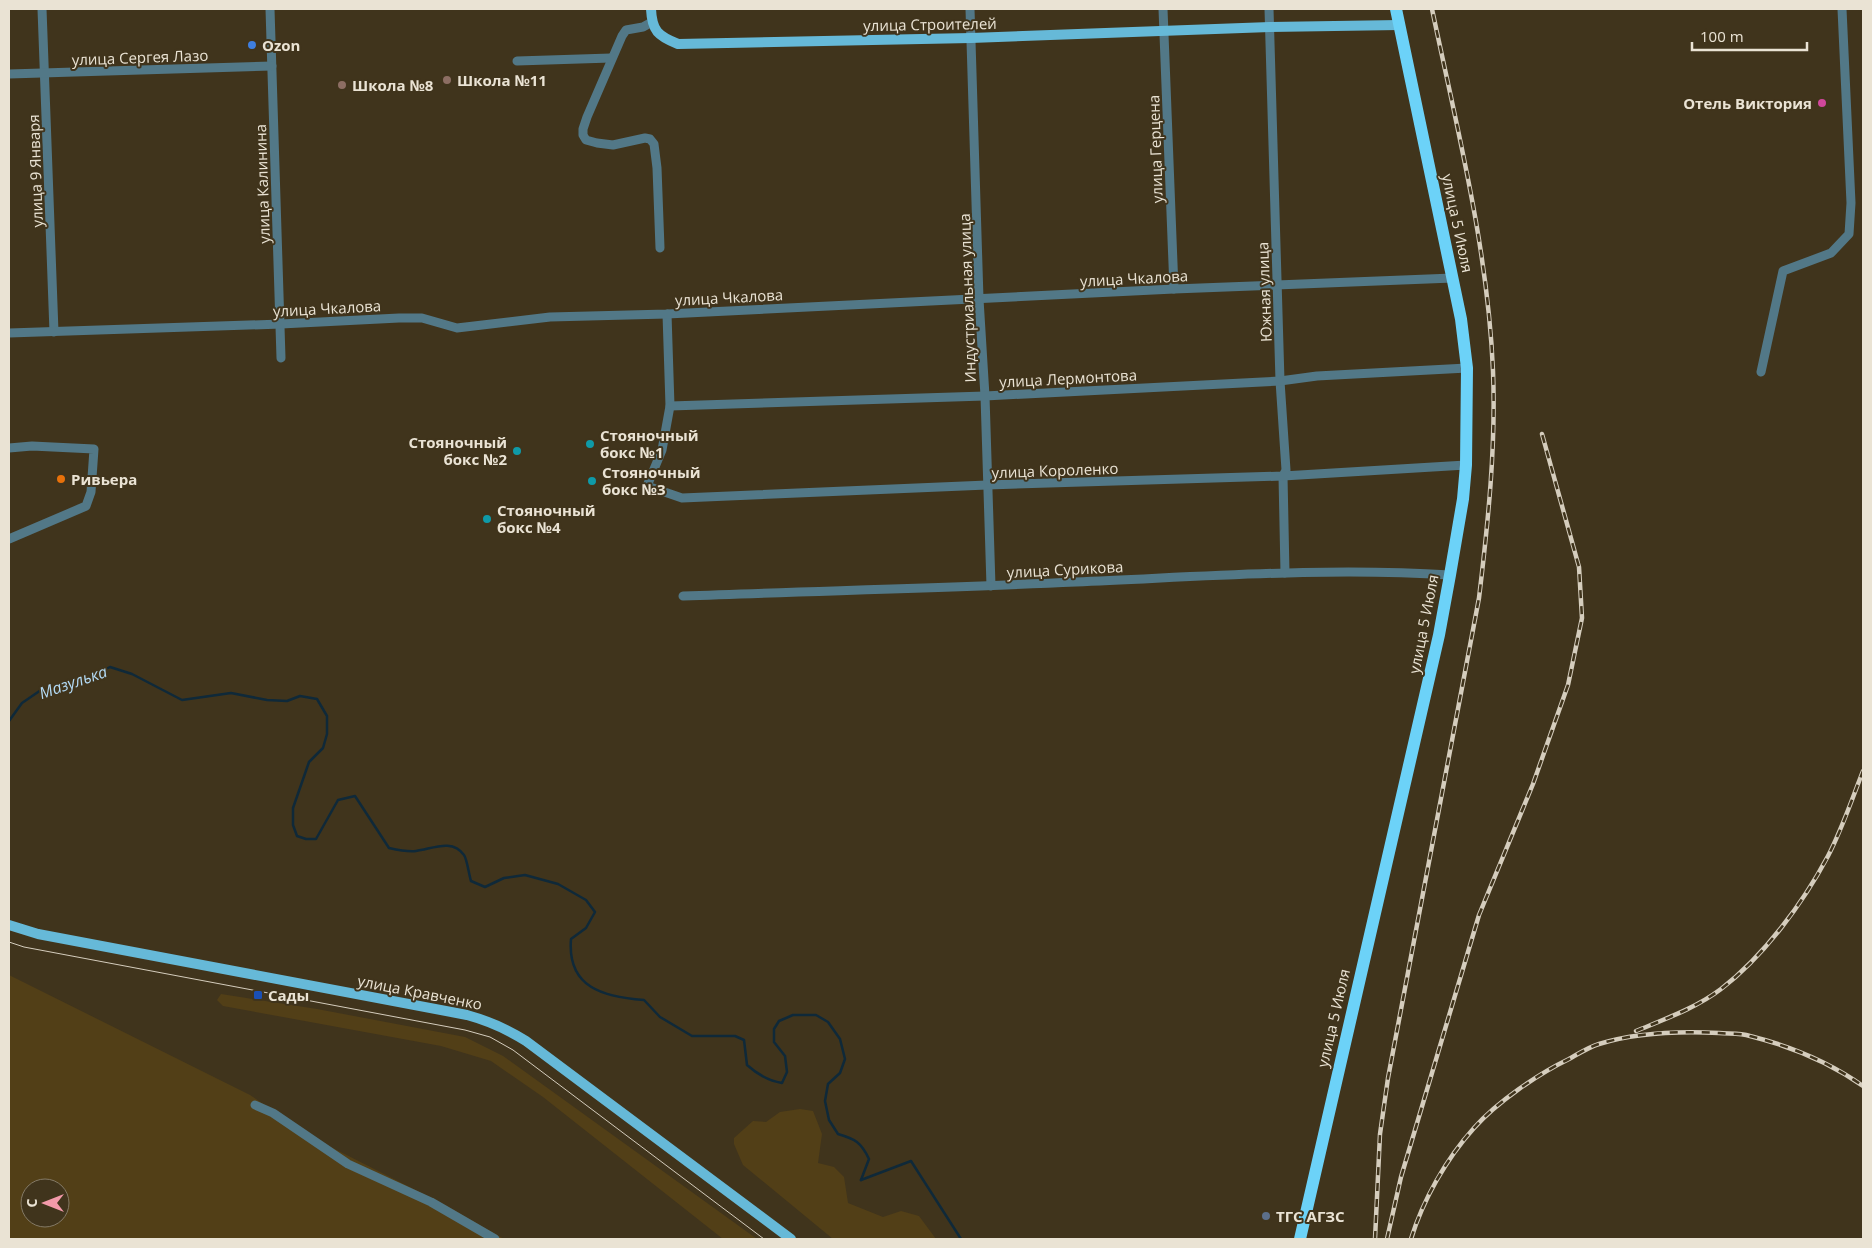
<svg xmlns="http://www.w3.org/2000/svg" width="1872" height="1248" font-family="'Open Sans',sans-serif">
<rect width="100%" height="100%" fill="#40341c"/>
<!-- green -->
<g fill="#523f17" fill-rule="evenodd">
<path d="M9,975L250,1095L317,1140L447,1206L504,1239H9ZM30,1188H60V1218H30Z"/>
<polygon points="221,994 317,1009 465,1037 503,1056 757,1239 723,1239 543,1097 491,1061 441,1046 223,1006 217,1000"/>
<polygon points="800,1109 813,1111 822,1134 818,1163 834,1167 844,1177 848,1203 883,1217 901,1211 919,1216 936,1239 833,1239 743,1165 734,1144 734,1138 753,1121 766,1122 780,1112"/>
</g>
<g fill="none" stroke-linecap="round" stroke-linejoin="round">
<!-- stream -->
<g stroke="#0f2939" stroke-width="2.5">
<path d="M9,721L22,703L41,690L59,689L76,684L110,667L132,674L182,700L231,693L267,700L287,701L300,696L317,699L327,716V734L323,748L309,762L293,808V825L297,836L306,839H316L338,800L355,796L389,848C398,850 407,852 416,851C432,849 452,838 464,855C467,859 469,875 471,881L485,887L504,878L525,875L558,884L586,900L595,912L586,928L571,939C567,988 604,997 644,1000L660,1017L692,1036H735L744,1040L747,1065C757,1074 769,1081 782,1083L787,1072L785,1056L774,1042V1029L779,1021L793,1015H816L828,1022L840,1039L845,1059L840,1073L828,1084L825,1101L829,1120L838,1134C855,1139 861,1142 869,1159L861,1180"/>
<polyline points="861,1180 911,1161 961,1239"/>
</g>
<!-- minor -->
<g stroke="#527887" stroke-width="9">
<polyline points="42,9 54,332"/>
<polyline points="270,9 281,358"/>
<polyline points="970,9 979,299 985,396 991,586"/>
<polyline points="1163,9 1174,289"/>
<polyline points="1269,9 1280,381 1286,470 1283,476 1285,573"/>
<polyline points="652,22 643,27 626,30 622,36 587,117 583,129 583,135 586,140 597,143 613,145 645,138 650,139 654,144 657,168 660,248"/>
<polyline points="517,61 611,58"/>
<polyline points="9,74 272,66"/>
<polyline points="667,314 670,406 662,450 647,486 682,498 987,485 1283,476 1466,465"/>
<polyline points="9,333 281,324 399,318 422,318 457,328 550,317 667,314 1174,289 1453,278"/>
<polyline points="1761,372 1783,271 1831,253 1849,234 1851,203 1842,9"/>
<polyline points="670,406 985,396 1280,381 1317,376 1467,368"/>
<polyline points="9,448 32,446 94,449 91,492 86,506 9,539"/>
<path d="M683,596C814,591 945,588 1076,582C1200,577 1325,567 1450,575"/>
<polyline points="255,1105 273,1113 348,1164 431,1202 495,1239"/>
</g>
<!-- major -->
<g stroke="#66b9d8" stroke-width="10">
<path d="M651,9C652,31 658,36 678,44L971,38L1270,27L1399,25"/>
<path d="M9,925L38,934L467,1015C489,1021 507,1029 526,1041L791,1239"/>
</g>
<!-- highway -->
<polyline stroke="#6cd2f8" stroke-width="12" points="1300,1239 1439,635 1450,575 1463,499 1466,465 1467,368 1461,319 1396,9"/>
<!-- tram -->
<polyline stroke="#d5cdbd" stroke-width="1" points="9,942 24,947 465,1030 490,1037 513,1050 764,1239"/>
<defs>
<g id="rail">
<path d="M1636,1031C1665,1019 1696,1008 1721,989C1764,956 1803,903 1828,856C1842,829 1852,799 1863,771"/>
<path d="M1375,1239L1380,1134L1388,1078L1479,598C1488,523 1496,447 1493,371C1488,249 1457,128 1432,9"/>
<polyline points="1387,1239 1401,1177 1479,915 1533,784 1568,685 1582,618 1579,567 1542,434"/>
<path d="M1411,1239C1423,1200 1446,1159 1474,1128C1497,1102 1538,1074 1569,1059C1578,1054 1589,1047 1599,1044C1638,1032 1679,1031 1719,1033C1729,1034 1740,1033 1750,1036C1790,1046 1829,1062 1863,1086"/>
</g>
</defs>
<!-- rail casing -->
<use href="#rail" stroke="#d5cdbd" stroke-width="4.5"/>
<!-- rail -->
<use href="#rail" stroke="#40341c" stroke-width="2.5" stroke-dasharray="8" stroke-linecap="butt"/>
</g>
<!-- markers -->
<circle fill="#3f7fe0" stroke="#40341c" stroke-width="2" cx="252" cy="45" r="5"/>
<g fill="#8d6e63" stroke="#40341c" stroke-width="2">
<circle cx="447" cy="80" r="5"/>
<circle cx="342" cy="85" r="5"/>
</g>
<circle fill="#d1479c" stroke="#40341c" stroke-width="2" cx="1822" cy="103" r="5"/>
<g fill="#0f9aa8" stroke="#40341c" stroke-width="2">
<circle cx="590" cy="444" r="5"/>
<circle cx="517" cy="451" r="5"/>
<circle cx="592" cy="481" r="5"/>
<circle cx="487" cy="519" r="5"/>
</g>
<circle fill="#e8710a" stroke="#40341c" stroke-width="2" cx="61" cy="479" r="5"/>
<rect fill="#1a4fb4" stroke="#40341c" stroke-width="2" x="253" y="990" width="10" height="10" rx="2.5"/>
<circle fill="#5c6f8a" stroke="#40341c" stroke-width="2" cx="1266" cy="1216" r="5"/>
<g text-anchor="middle" dominant-baseline="central" stroke-width="4" stroke-linejoin="round" paint-order="stroke">
<!-- street labels -->
<g font-size="15" fill="#eae3d4" stroke="#40341c">
<text transform="translate(930 24) rotate(-1)">улица Строителей</text>
<text transform="translate(140 57) rotate(-2)">улица Сергея Лазо</text>
<text transform="translate(1155 149) rotate(-92)">улица Герцена</text>
<text transform="translate(35 171) rotate(-92)">улица 9 Января</text>
<text transform="translate(262 184) rotate(-92)">улица Калинина</text>
<text transform="translate(1458 223) rotate(78)">улица 5 Июля</text>
<text transform="translate(1134 278) rotate(-3)">улица Чкалова</text>
<text transform="translate(1264 292) rotate(-92)">Южная улица</text>
<text transform="translate(729 297) rotate(-3)">улица Чкалова</text>
<text transform="translate(967 298) rotate(-92)">Индустриальная улица</text>
<text transform="translate(327 308) rotate(-3)">улица Чкалова</text>
<text transform="translate(1068 378) rotate(-3)">улица Лермонтова</text>
<text transform="translate(1055 470) rotate(-2)">улица Короленко</text>
<text transform="translate(1065 569) rotate(-3)">улица Сурикова</text>
<text transform="translate(1423 624) rotate(-79)">улица 5 Июля</text>
<text transform="translate(420 992) rotate(11)">улица Кравченко</text>
<text transform="translate(1333 1018) rotate(-77)">улица 5 Июля</text>
</g>
<!-- poi labels -->
<g font-size="15" font-weight="bold" fill="#eae3d4" stroke="#40341c" text-anchor="start">
<text x="262" y="45">Ozon</text>
<text x="457" y="80">Школа №11</text>
<text x="352" y="85">Школа №8</text>
<text x="1812" y="103" text-anchor="end">Отель Виктория</text>
<text x="600" y="435">Стояночный<tspan x="600" dy="17">бокс №1</tspan></text>
<text x="507" y="442" text-anchor="end">Стояночный<tspan x="507" dy="17">бокс №2</tspan></text>
<text x="602" y="472">Стояночный<tspan x="602" dy="17">бокс №3</tspan></text>
<text x="71" y="479">Ривьера</text>
<text x="497" y="510">Стояночный<tspan x="497" dy="17">бокс №4</tspan></text>
<text x="268" y="995">Сады</text>
<text x="1276" y="1216">ТГС АГЗС</text>
</g>
<!-- water labels -->
<g font-size="16" font-style="italic" fill="#b3daf5" stroke="#40341c">
<text transform="translate(73 682) rotate(-19)">Мазулька</text>
</g>
</g>
<!-- border -->
<rect width="1872" height="1248" fill="none" stroke="#eae3d4" stroke-width="20"/>
<!-- north arrow -->
<g transform="translate(45 1203) rotate(270)"><circle r="24" fill="#40341c" stroke="#847a66"/>
<path d="M0-4L9 19L0 12L-9 19Z" fill="#f39aaa"/>
<text y="-8" font-size="14" font-weight="bold" text-anchor="middle" fill="#eae3d4">С</text>
</g>
<!-- scale -->
<path d="M1692 42v8h115v-8" fill="none" stroke="#eae3d4" stroke-width="2.5"/>
<text x="1700" y="42" font-size="15" fill="#eae3d4" stroke="#40341c" stroke-width="4" paint-order="stroke">100 m</text>
</svg>
